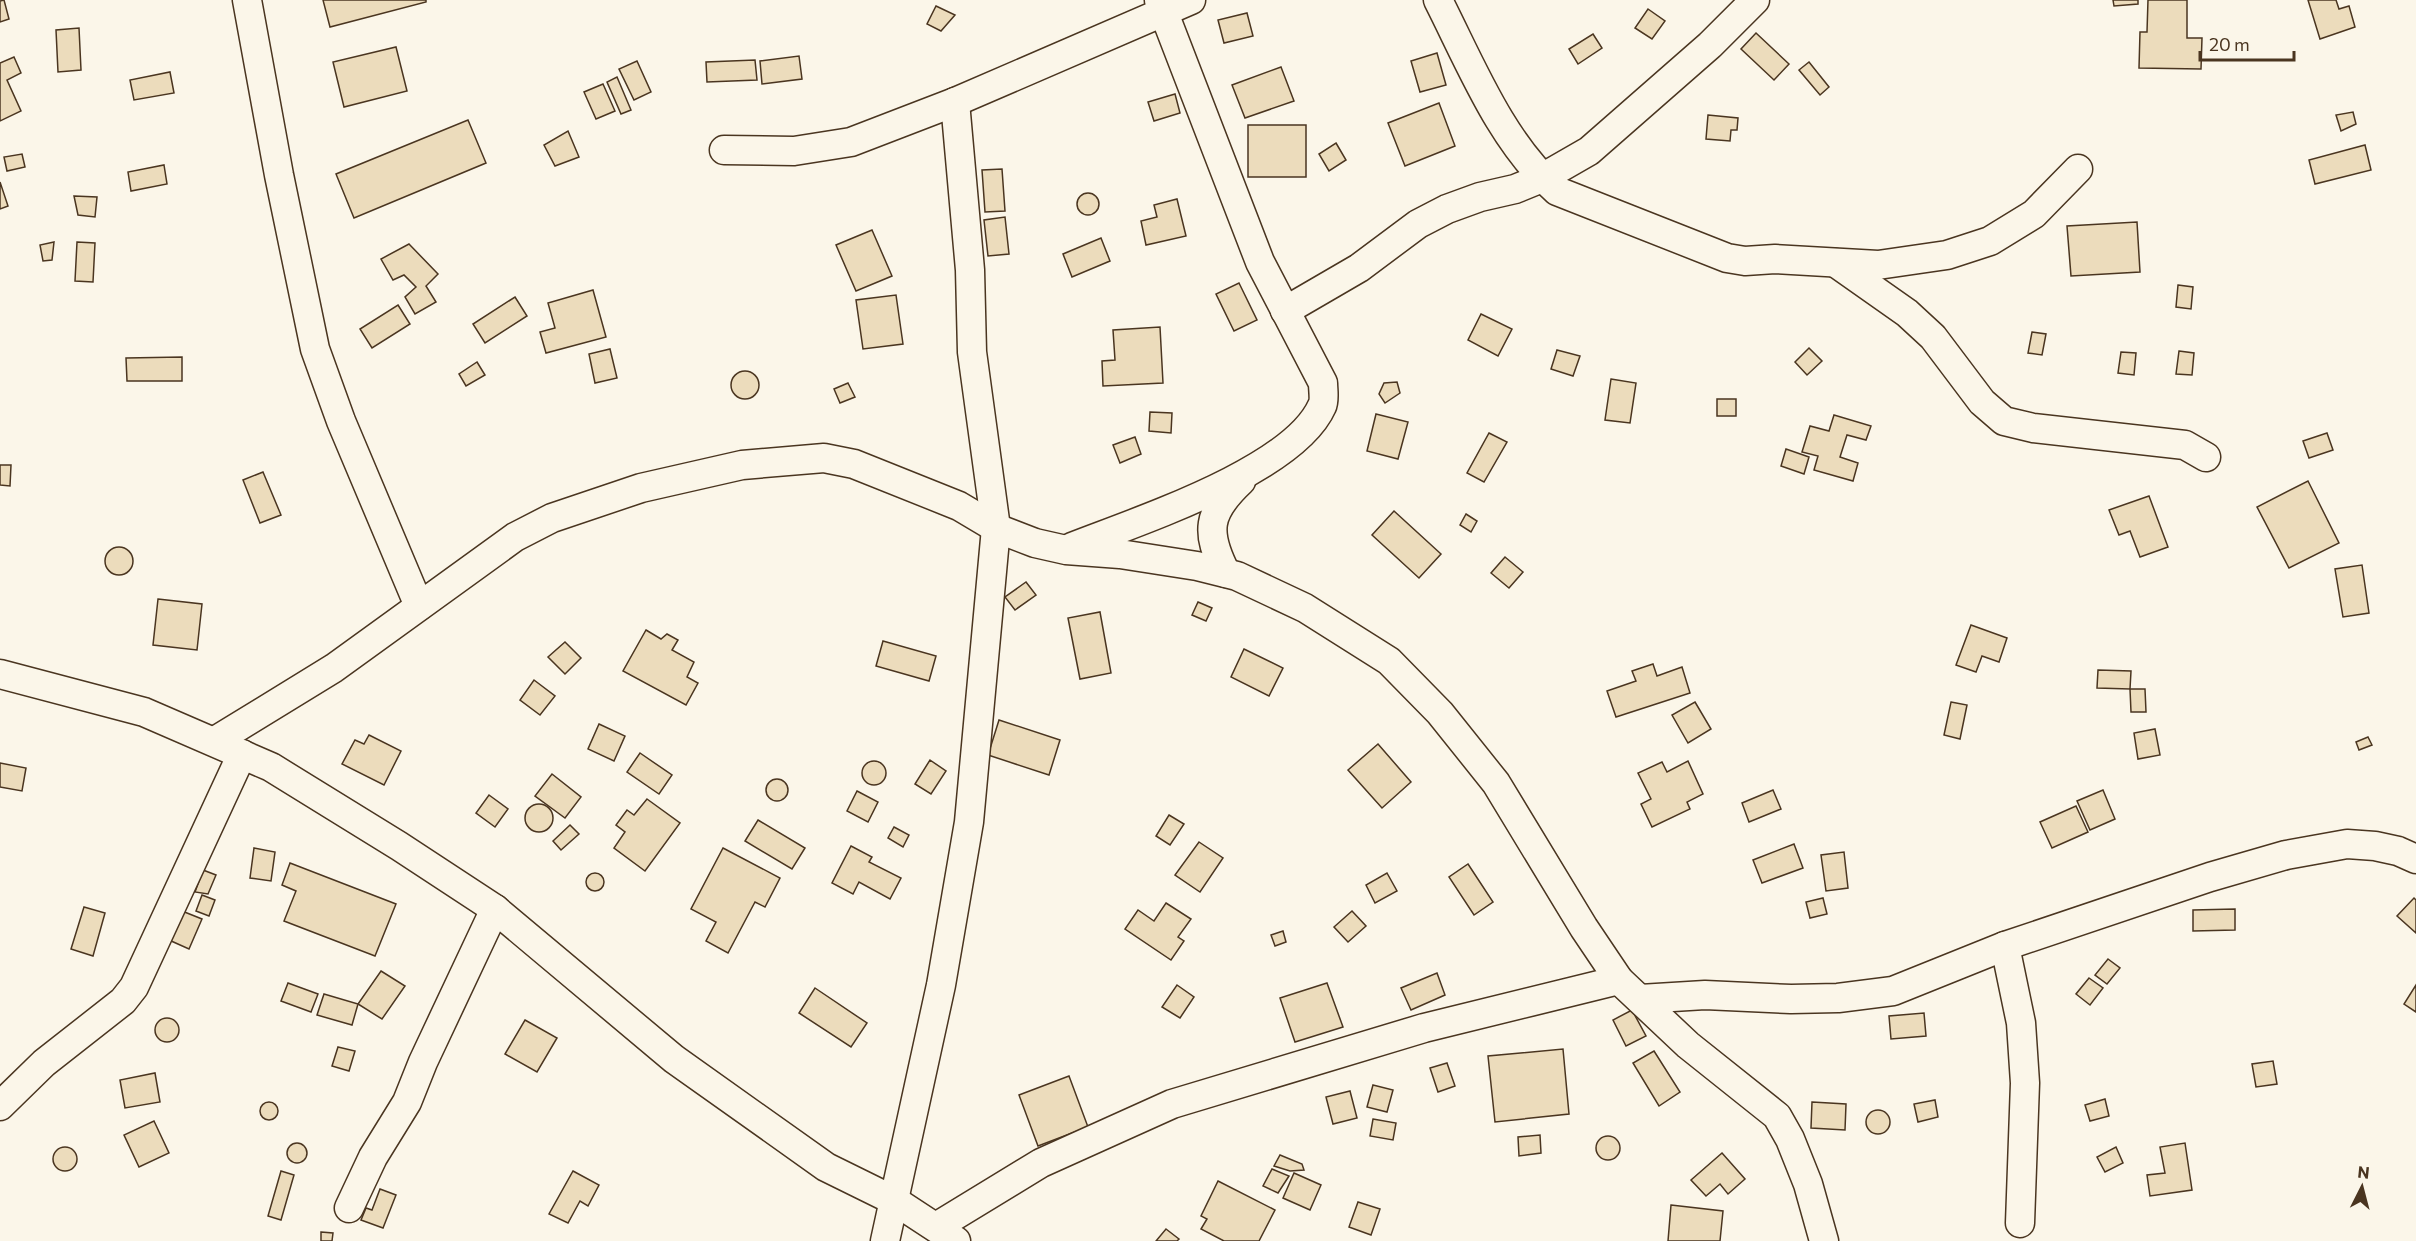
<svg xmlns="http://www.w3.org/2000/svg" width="2416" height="1241" font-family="Commissioner,sans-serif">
<rect width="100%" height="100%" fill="#fbf6e9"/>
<!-- building -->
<g fill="#ecdcbc" stroke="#4a3520" stroke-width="1.5">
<polygon points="4,0 9,19 0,22 0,1"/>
<polygon points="323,0 426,0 426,2 330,27"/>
<polygon points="2113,0 2138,0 2138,4 2114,6"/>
<polygon points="2148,0 2187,0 2187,38 2202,38 2201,69 2139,68 2140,32 2147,32"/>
<polygon points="2308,0 2336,0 2339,9 2349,6 2355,27 2320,39"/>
<polygon points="936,6 955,15 941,31 927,24"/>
<polygon points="1648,9 1665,21 1652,39 1635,28"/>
<polygon points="1247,13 1253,36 1224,43 1218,20"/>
<polygon points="79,28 81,70 58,72 56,30"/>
<polygon points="1756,33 1789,64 1774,80 1741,49"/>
<polygon points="1593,34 1602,48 1578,64 1569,49"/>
<polygon points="396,47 407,91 344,107 333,62"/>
<polygon points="1437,53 1446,85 1420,92 1411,61"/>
<polygon points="799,56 802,79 762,84 760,61"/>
<polygon points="14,57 21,73 7,80 21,111 0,121 0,63"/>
<polygon points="755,60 757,80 707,82 706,62"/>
<polygon points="637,61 651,92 634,100 619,69"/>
<polygon points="1809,62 1829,87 1820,95 1799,70"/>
<polygon points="1281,67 1294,101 1245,118 1232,85"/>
<polygon points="170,72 174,93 134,100 130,80"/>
<polygon points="617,77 631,110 621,114 607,82"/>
<polygon points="603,84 615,111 596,119 584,92"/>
<polygon points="1175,94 1180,113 1154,121 1148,102"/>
<polygon points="1439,103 1455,146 1405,166 1388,123"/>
<polygon points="2353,112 2356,124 2341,131 2336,115"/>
<polygon points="1708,115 1738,118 1737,130 1731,130 1730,141 1706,139"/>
<polygon points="468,120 486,163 354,218 336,174"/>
<rect x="1248" y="125" width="58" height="52"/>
<polygon points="568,131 579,157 555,166 544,145"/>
<polygon points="1336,143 1346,160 1329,171 1319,154"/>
<polygon points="2365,145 2371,170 2315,184 2309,160"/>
<polygon points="22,154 25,167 7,171 4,157"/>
<polygon points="164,165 167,184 131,191 128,172"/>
<polygon points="1002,169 1005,211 985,212 982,170"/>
<polygon points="0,182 8,206 0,209"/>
<circle cx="1088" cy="204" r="11"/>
<polygon points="74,196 97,197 95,217 78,215"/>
<polygon points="1177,199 1186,236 1146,245 1141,221 1157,217 1154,205"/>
<polygon points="1005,217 1009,254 988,256 984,220"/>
<polygon points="2137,222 2140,272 2071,276 2067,226"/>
<polygon points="872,230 892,276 856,291 836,245"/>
<polygon points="1101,238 1110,261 1072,277 1063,254"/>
<polygon points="54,242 52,260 43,261 40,245"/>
<polygon points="77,242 95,243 93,282 75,281"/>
<polygon points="409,244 438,274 426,286 436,302 415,314 405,297 416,287 404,275 393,280 381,259"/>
<polygon points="1239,283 1257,320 1234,331 1216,294"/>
<polygon points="2178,285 2193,287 2191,309 2176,307"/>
<polygon points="593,290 606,337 546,353 540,332 555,328 548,303"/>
<polygon points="896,295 903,344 863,349 856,300"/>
<polygon points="515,297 527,316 485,343 473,324"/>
<polygon points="398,305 410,324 372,348 360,329"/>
<polygon points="1481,314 1512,329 1498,356 1468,340"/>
<polygon points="1160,327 1163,383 1103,386 1102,361 1115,360 1113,330"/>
<polygon points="2032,332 2046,334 2042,355 2028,353"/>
<polygon points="1809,348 1822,361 1807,375 1795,362"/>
<polygon points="610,349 617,378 595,383 589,354"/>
<polygon points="1557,350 1580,356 1573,376 1551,369"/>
<polygon points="2179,351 2194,353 2192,375 2176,374"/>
<polygon points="2121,352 2136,353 2134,375 2118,373"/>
<polygon points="182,357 182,381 127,381 126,358"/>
<polygon points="477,362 485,375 466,386 459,374"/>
<circle cx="745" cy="385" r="14"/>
<polygon points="1611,379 1636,383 1630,423 1605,420"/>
<polygon points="1397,382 1400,393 1385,403 1379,394 1384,383"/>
<polygon points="848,383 855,397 840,403 834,389"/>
<rect x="1717" y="399" width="19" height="17"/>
<polygon points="1150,412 1172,413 1171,433 1149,431"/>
<polygon points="1376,414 1408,422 1398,459 1367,451"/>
<polygon points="1834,415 1871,426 1866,440 1847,435 1840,457 1858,463 1853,481 1814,470 1818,456 1802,452 1810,426 1829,431"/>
<polygon points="1489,433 1507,442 1484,482 1467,473"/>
<polygon points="2327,433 2333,450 2309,458 2303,441"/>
<polygon points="1135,437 1141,454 1120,463 1113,445"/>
<polygon points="1786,449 1809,457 1804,474 1781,466"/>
<polygon points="0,465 11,465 10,486 0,485"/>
<polygon points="263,472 281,515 260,523 243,480"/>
<polygon points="2308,481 2339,543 2289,568 2257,507"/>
<polygon points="2149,496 2168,547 2140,557 2130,531 2119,535 2109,510"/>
<polygon points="1394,511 1441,554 1419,578 1372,535"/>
<polygon points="1466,514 1477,521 1471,532 1460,525"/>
<circle cx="119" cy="561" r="14"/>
<polygon points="1505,557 1523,572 1509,588 1491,573"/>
<polygon points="2362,565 2369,613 2343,617 2335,569"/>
<polygon points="1026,582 1036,595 1015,610 1005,597"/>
<polygon points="158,599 202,604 197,650 153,645"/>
<polygon points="1198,602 1212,608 1206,621 1192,615"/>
<polygon points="1100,612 1111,673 1080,679 1068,618"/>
<polygon points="1971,625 2007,638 1999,662 1982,656 1976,672 1956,665"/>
<polygon points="646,630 661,639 667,634 678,640 672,650 694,662 687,677 698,683 686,705 623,671"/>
<polygon points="883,641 936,656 929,681 876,666"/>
<polygon points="565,642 581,658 565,674 548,657"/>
<polygon points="1244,649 1283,668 1269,696 1231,677"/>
<polygon points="1653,664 1657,676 1682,667 1690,693 1616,717 1607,691 1636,681 1632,671"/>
<polygon points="2098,670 2131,671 2130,689 2097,688"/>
<polygon points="534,680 555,696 540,715 520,700"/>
<polygon points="2130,689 2145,689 2146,712 2131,712"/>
<polygon points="1695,702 1711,729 1688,743 1672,715"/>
<polygon points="1951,702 1967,705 1960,739 1944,735"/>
<polygon points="999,720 1060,740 1049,775 988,755"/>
<polygon points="599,724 625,736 614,761 588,749"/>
<polygon points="2155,729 2160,755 2138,759 2134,733"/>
<polygon points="369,735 401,751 384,785 342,764 355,740 364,744"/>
<polygon points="2368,737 2372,745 2359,750 2356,742"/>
<polygon points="1378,744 1411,782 1382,808 1348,770"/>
<polygon points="640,753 672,775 659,794 627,772"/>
<polygon points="930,760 946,771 931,794 915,784"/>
<polygon points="1688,761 1703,794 1687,802 1690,809 1652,827 1641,804 1651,799 1638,773 1662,762 1667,772"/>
<circle cx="874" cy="773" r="12"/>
<polygon points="0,763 26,768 22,791 0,787"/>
<polygon points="552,774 581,797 565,818 535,796"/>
<circle cx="777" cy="790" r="11"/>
<polygon points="1773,790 1781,809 1749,822 1742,803"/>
<polygon points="2103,790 2115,819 2090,830 2077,801"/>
<polygon points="857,791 878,802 868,822 847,811"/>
<polygon points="489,795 508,809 495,827 476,813"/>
<polygon points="647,799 680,823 645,871 614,848 625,832 616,825 627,810 634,815"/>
<circle cx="539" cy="818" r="14"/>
<polygon points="2076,806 2088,832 2052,848 2040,822"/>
<polygon points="1169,815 1184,824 1170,845 1156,836"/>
<polygon points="758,820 805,848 792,869 745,841"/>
<polygon points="570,825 579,834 561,850 553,841"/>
<polygon points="894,827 909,835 903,847 888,838"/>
<polygon points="1199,842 1223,858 1200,892 1175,875"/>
<polygon points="1794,844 1803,868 1762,883 1753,860"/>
<polygon points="851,846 872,857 869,862 901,878 890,899 859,882 853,894 832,883"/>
<polygon points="254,848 275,852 271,881 250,878"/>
<polygon points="723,848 780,878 765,907 755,902 728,953 706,941 716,922 691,909"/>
<polygon points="1844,852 1848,888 1826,891 1821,855"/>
<polygon points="290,863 396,904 375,956 284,921 296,891 282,885"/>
<polygon points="1468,864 1493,902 1474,915 1449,877"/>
<polygon points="203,870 216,875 208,894 195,892"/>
<circle cx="595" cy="882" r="9"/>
<polygon points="1387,873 1397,891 1375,903 1366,885"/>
<polygon points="202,895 215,900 209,916 196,911"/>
<polygon points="1823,898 1827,914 1810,918 1806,902"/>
<polygon points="2414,898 2416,900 2416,933 2397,916"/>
<polygon points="1166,903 1191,919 1178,937 1184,941 1171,960 1125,929 1138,910 1154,921"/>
<polygon points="84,907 105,913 93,956 71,949"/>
<polygon points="2235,909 2235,930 2193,931 2193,910"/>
<polygon points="182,911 202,919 189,949 169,940"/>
<polygon points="1352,911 1366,926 1348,942 1334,927"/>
<polygon points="1283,931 1286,942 1275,946 1271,935"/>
<polygon points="2108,959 2120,968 2107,984 2095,975"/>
<polygon points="381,971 405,986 382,1019 358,1004"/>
<polygon points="1437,973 1445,995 1411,1010 1401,988"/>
<polygon points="2089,978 2103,988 2090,1005 2076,994"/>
<polygon points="288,983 318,994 311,1012 281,1001"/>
<polygon points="1327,983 1343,1027 1295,1042 1280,998"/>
<polygon points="1177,985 1194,997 1180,1018 1162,1007"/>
<polygon points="2416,985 2416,1012 2404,1004"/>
<polygon points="815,988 867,1023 851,1047 799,1013"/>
<polygon points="324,994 358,1004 352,1025 317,1015"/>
<polygon points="1632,1010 1646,1036 1626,1046 1613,1020"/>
<polygon points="1924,1013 1926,1036 1891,1039 1889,1016"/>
<circle cx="167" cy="1030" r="12"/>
<polygon points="525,1020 557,1038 537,1072 505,1054"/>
<polygon points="338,1047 355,1051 349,1071 332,1066"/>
<polygon points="1563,1049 1569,1114 1495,1122 1488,1056"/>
<polygon points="1654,1051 1680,1092 1659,1106 1633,1063"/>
<polygon points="2273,1061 2277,1084 2256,1087 2252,1064"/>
<polygon points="1447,1063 1455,1086 1438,1092 1430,1068"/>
<polygon points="155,1073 160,1102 125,1108 120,1080"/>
<polygon points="1069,1076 1088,1127 1038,1146 1019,1095"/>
<polygon points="1373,1085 1393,1090 1387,1112 1367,1107"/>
<polygon points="1350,1091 1357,1118 1333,1124 1326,1097"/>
<polygon points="2105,1099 2109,1116 2090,1121 2085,1105"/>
<polygon points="1935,1100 1938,1117 1918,1122 1914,1104"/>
<circle cx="269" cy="1111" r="9"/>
<polygon points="1812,1102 1846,1104 1845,1130 1811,1128"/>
<circle cx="1878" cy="1122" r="12"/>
<polygon points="1373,1119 1396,1123 1393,1140 1370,1136"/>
<polygon points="154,1121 169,1153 139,1167 124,1135"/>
<polygon points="1540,1135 1541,1153 1519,1156 1518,1137"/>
<circle cx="1608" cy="1148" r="12"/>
<polygon points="2185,1143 2192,1190 2150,1196 2147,1175 2165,1173 2160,1147"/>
<circle cx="297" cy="1153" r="10"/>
<circle cx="65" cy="1159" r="12"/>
<polygon points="2116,1147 2123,1163 2105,1172 2097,1157"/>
<polygon points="1722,1153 1745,1179 1728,1194 1720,1184 1706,1196 1691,1180"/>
<polygon points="1280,1155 1302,1164 1304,1170 1290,1171 1274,1166"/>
<polygon points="1272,1169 1289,1176 1278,1193 1263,1186"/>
<polygon points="281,1171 294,1175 281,1220 268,1216"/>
<polygon points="573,1171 599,1185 588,1206 580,1201 568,1223 549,1214"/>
<polygon points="1294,1173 1321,1185 1310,1210 1283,1198"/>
<polygon points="1218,1181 1275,1210 1259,1241 1224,1241 1201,1229 1207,1219 1201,1216"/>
<polygon points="380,1189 396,1195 383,1228 361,1220 366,1208 372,1210"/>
<polygon points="1358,1202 1380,1209 1371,1235 1349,1227"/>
<polygon points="1671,1205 1723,1211 1720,1241 1668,1241"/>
<polygon points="1166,1229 1179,1239 1177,1241 1156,1241"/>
<polygon points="321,1232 333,1233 332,1241 321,1241"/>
</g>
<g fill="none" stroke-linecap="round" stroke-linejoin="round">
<defs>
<g id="minor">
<polyline points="247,0 279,175 315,349 341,421 419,606"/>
<path d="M1438,0C1471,65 1501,142 1557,191L1727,258L1745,261L1775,259L1878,265L1947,255L1990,241L2034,214L2078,169"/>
<polyline points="724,150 794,151 851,142 955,102 1191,0"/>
<polyline points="1836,263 1907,313 1933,337 1982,402 2004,421 2033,428 2185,445 2206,457"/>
<polyline points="1285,311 1359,268 1418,224 1447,209 1480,197 1515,189 1542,178 1589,151 1710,45 1755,0"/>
<path d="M1072,547C1138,521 1293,471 1322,406C1325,400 1323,390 1323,383L1260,262L1159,0"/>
<path d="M1226,573C1205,532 1207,513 1241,481"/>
<polyline points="0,674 144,712 271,767 399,846 495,909 674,1059 826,1167 895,1201 956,1241"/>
<polyline points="215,741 334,668 515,537 552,518 641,488 742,465 824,458 854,464 959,506 996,528 1035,543 1066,550 1120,554 1197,566 1237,576 1305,608 1389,661 1440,713 1496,783 1584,928 1619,980 1688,1045 1777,1116 1790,1139 1808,1184 1824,1241"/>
<polyline points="2005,946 2021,1023 2025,1083 2020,1223"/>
<polyline points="1640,999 1705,995 1791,999 1838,998 1893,991 2005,946 2210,877 2286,855 2347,844 2375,846 2398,851 2416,859"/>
<polyline points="0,1106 44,1063 123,1001 134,987 242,754"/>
<polyline points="349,1208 373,1157 407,1102 423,1062 495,909"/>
<polyline points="936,1227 1041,1163 1172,1104 1424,1028 1619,980"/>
<polyline points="885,1241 941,985 969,822 996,528 972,352 970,270 955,102"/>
</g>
</defs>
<!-- minor casing -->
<use href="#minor" stroke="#4a3520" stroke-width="31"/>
<!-- minor -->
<use href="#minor" stroke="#fbf6e9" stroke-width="28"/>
</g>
<!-- north arrow -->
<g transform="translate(2362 1187) rotate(6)" stroke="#fbf6e9" stroke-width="4.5" paint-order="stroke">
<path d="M0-4.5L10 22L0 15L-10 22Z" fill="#4a3520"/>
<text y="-9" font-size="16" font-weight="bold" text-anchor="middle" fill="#4a3520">N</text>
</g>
<!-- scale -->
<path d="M2200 51v9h94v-9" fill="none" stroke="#4a3520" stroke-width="3"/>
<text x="2209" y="51" font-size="18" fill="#4a3520" stroke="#fbf6e9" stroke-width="4.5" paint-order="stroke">20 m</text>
</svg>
